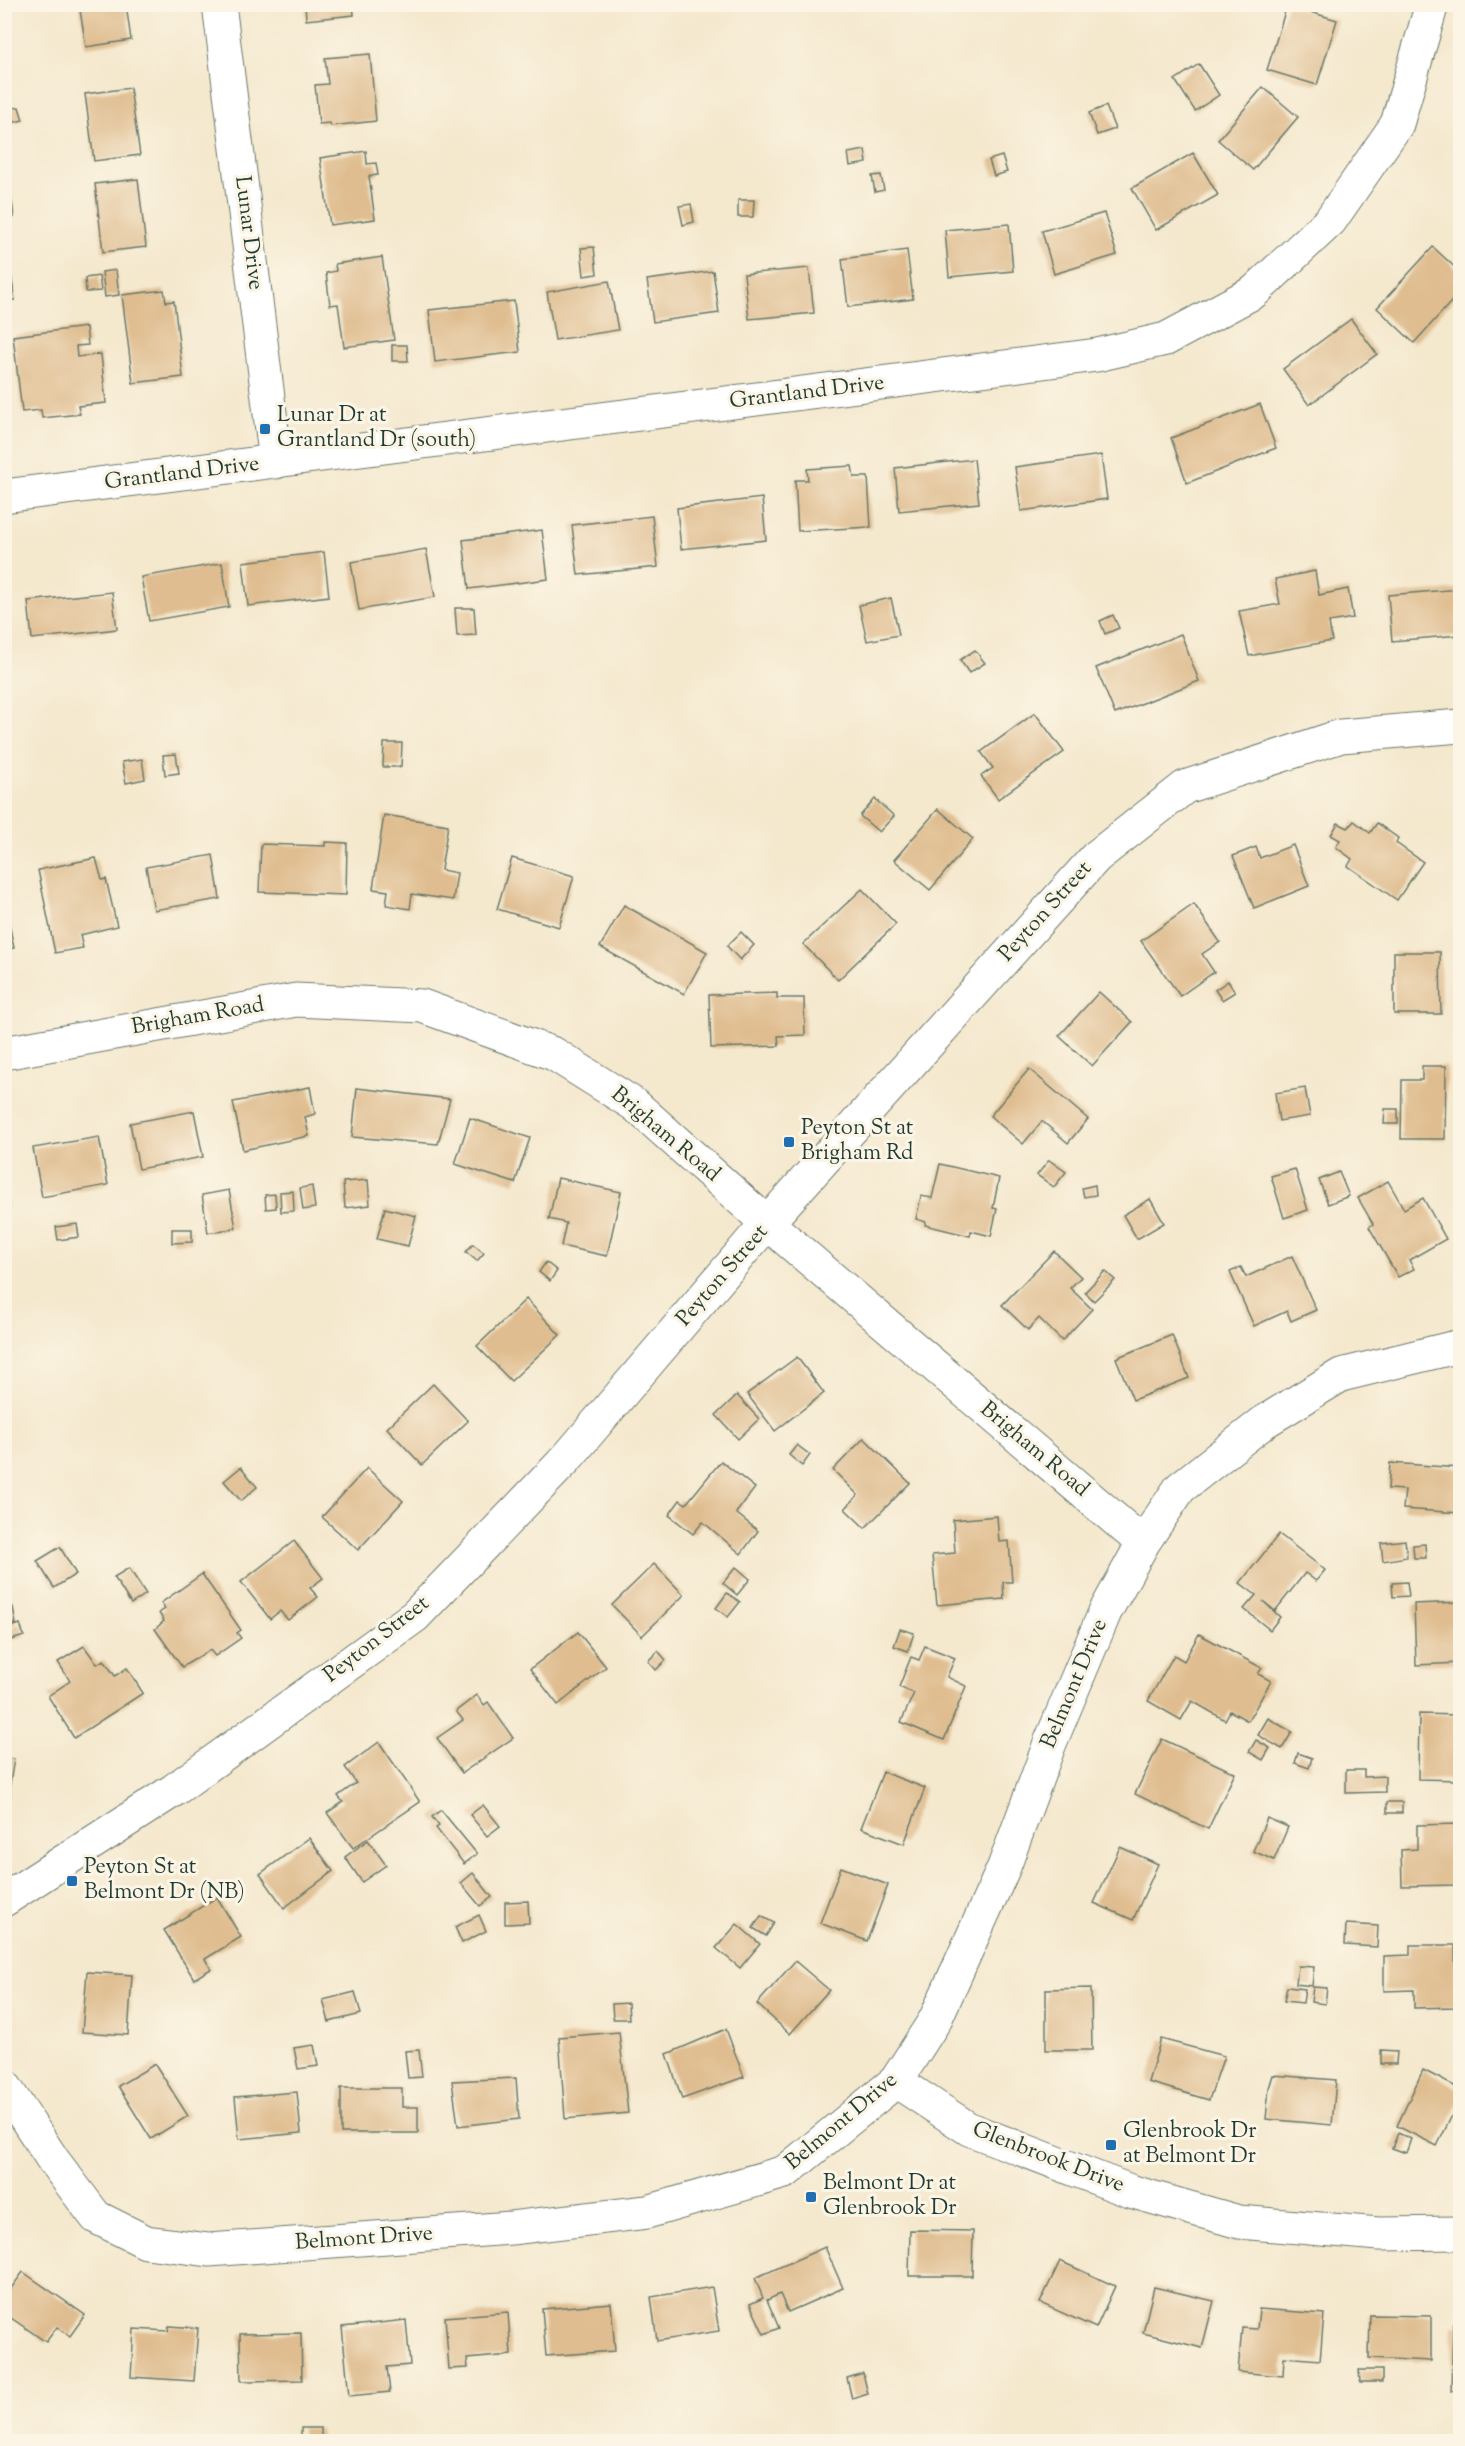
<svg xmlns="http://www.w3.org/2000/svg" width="1465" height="2446" font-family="'Sorts Mill Goudy',serif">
<rect width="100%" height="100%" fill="#fcf5e5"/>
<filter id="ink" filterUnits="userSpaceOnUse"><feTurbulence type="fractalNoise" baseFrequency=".0167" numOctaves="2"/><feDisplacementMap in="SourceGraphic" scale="12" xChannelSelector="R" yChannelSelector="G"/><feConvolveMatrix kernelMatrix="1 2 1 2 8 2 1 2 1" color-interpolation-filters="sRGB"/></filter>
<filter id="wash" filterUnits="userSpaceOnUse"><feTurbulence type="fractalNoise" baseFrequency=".008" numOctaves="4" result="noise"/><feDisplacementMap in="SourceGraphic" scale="24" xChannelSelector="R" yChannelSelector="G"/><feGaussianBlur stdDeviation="1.35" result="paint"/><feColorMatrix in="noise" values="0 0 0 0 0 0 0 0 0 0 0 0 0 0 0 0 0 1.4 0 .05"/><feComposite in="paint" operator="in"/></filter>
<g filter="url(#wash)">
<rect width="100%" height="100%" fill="#f4e8cd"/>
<g id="blocks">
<!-- building -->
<g fill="#dfbd90">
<polygon points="79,4 126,4 131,40 86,47"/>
<polygon points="305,4 353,4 354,15 306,20"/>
<polygon points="1287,5 1337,20 1317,85 1267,70"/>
<polygon points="370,54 376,121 331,126 330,123 319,124 315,85 328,84 325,58"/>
<polygon points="1199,64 1219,95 1195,111 1175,80"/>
<polygon points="1263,87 1298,117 1253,170 1218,140"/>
<polygon points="130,88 140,155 94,161 85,94"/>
<polygon points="1106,106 1115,129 1097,135 1089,113"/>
<polygon points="19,107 23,120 4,125 4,110"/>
<polygon points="865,150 867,163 850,166 848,153"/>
<polygon points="366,151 367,164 376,163 378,175 369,176 375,219 330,225 320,158"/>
<polygon points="1193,153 1218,195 1156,230 1132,188"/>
<polygon points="1002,156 1007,172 994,176 989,160"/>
<polygon points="881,175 884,190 875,192 872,176"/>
<polygon points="138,179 146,247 103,252 95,184"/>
<polygon points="738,200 754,200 753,217 738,217"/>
<polygon points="12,202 14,217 4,218 4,203"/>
<polygon points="691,204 694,222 683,225 679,206"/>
<polygon points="1104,213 1117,255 1054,274 1042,231"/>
<polygon points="1009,224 1013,271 949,277 945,230"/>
<polygon points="594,247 597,274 584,276 581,248"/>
<polygon points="1433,247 1460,272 1460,292 1414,343 1377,308"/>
<polygon points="907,250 913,299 848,307 842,259"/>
<polygon points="382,257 394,340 344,347 338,304 330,305 326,273 336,271 335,264"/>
<polygon points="4,268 10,268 15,300 4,301"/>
<polygon points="809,268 814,313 749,319 744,274"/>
<polygon points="116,270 119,295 105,297 102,272"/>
<polygon points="713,271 719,313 653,322 647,280"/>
<polygon points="99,276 101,291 86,292 85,278"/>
<polygon points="609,281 618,330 555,340 547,292"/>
<polygon points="164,290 166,302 174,301 183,377 133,383 122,295"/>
<polygon points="514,301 520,352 435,362 429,310"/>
<polygon points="1351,319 1377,354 1309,405 1283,369"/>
<polygon points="86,327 88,345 76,346 77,357 101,354 106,403 78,406 80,414 42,418 41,410 22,412 13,336"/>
<polygon points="392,345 407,345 408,361 392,361"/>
<polygon points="1260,404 1276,448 1187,483 1171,438"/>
<polygon points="1101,455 1107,499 1021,511 1015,467"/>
<polygon points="974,459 979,503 899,511 895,468"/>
<polygon points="852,466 854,477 868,477 871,527 798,531 795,480 808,480 807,469"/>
<polygon points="762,498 766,540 681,549 677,508"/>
<polygon points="652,516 658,567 578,575 572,525"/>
<polygon points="542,530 548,579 469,589 463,540"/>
<polygon points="426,549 435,597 359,610 351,562"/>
<polygon points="324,552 329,596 248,606 243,562"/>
<polygon points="222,563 229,607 149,621 141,577"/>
<polygon points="1315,571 1319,595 1348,589 1353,618 1329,622 1332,641 1249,656 1239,611 1280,604 1275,579"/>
<polygon points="1460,589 1460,635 1392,641 1388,595"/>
<polygon points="112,592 117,629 32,639 28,601"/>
<polygon points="891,598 899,635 867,641 859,605"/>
<polygon points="455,608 474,608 476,635 457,636"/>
<polygon points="1113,615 1119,628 1105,634 1100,621"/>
<polygon points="1181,634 1199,681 1115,714 1096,668"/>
<polygon points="975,650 985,663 969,673 960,660"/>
<polygon points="1035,713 1064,752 998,799 981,776 993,768 981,752"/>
<polygon points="384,743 402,743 401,767 383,767"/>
<polygon points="176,754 179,773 165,775 163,755"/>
<polygon points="142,759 145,779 126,783 122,762"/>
<polygon points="875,799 894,816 879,832 860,816"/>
<polygon points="938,809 973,839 930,890 894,860"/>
<polygon points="384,815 448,825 441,870 457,873 453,900 412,894 410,909 386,905 388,891 373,889"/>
<polygon points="1354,821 1370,833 1377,823 1398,838 1396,843 1423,862 1397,900 1348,866 1352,859 1336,847 1340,840 1331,835 1338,823 1348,828"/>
<polygon points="325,842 347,843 346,895 259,892 261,844 325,846"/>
<polygon points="1293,845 1309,886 1254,908 1233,856 1256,847 1260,858"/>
<polygon points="213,855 220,899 154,910 146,867"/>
<polygon points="96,858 102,880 106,879 117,926 80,935 83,948 55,953 38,870"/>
<polygon points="512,858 574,876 559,927 497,909"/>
<polygon points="862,889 896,924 838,980 803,944"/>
<polygon points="5,903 14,948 5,950"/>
<polygon points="1194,904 1220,942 1202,954 1214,972 1180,996 1141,941"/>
<polygon points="624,905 707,952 684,994 600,947"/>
<polygon points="741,932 754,945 740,960 727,946"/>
<polygon points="1394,952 1440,952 1441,1014 1394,1014"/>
<polygon points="1228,981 1235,992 1222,1000 1215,990"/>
<polygon points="1099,992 1132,1022 1092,1066 1059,1036"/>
<polygon points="777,993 777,998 804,998 805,1035 778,1036 779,1046 711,1048 709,995"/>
<polygon points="1422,1066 1446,1066 1445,1139 1401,1139 1402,1080 1422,1080"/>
<polygon points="1029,1069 1088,1119 1068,1143 1042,1121 1023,1144 990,1116"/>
<polygon points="310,1087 315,1114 305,1117 309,1136 243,1150 233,1102"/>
<polygon points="357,1088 450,1099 438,1144 352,1137"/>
<polygon points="1305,1088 1310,1116 1279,1121 1275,1093"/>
<polygon points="1385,1109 1398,1109 1398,1124 1384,1124"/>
<polygon points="194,1111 203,1157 139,1169 130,1123"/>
<polygon points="470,1118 530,1138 515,1183 455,1164"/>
<polygon points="99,1137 108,1185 42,1197 33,1148"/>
<polygon points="1049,1160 1066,1172 1054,1187 1037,1175"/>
<polygon points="940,1164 999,1178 993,1208 997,1209 991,1236 971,1231 970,1236 925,1225 926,1222 916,1219 921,1196 932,1198"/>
<polygon points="1295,1169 1308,1210 1284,1218 1271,1176"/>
<polygon points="1339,1172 1349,1196 1328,1204 1319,1180"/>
<polygon points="558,1178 621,1192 607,1256 561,1246 566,1223 549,1219"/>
<polygon points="368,1180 370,1205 345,1208 343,1182"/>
<polygon points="1388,1181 1404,1209 1423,1198 1446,1239 1409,1260 1414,1269 1398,1277 1369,1227 1373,1224 1358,1198"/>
<polygon points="1095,1185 1096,1195 1084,1197 1082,1188"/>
<polygon points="312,1186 315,1208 303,1210 300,1188"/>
<polygon points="4,1189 9,1209 4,1209"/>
<polygon points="229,1190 236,1228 208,1233 202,1195"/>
<polygon points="293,1191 294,1211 281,1212 280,1192"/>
<polygon points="275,1194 276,1208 266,1209 265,1195"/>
<polygon points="1150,1199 1164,1223 1137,1239 1123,1215"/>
<polygon points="385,1208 416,1216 408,1246 377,1239"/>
<polygon points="77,1224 79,1237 58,1240 56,1227"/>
<polygon points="172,1229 192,1229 192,1242 172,1243"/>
<polygon points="473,1244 484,1253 477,1261 466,1252"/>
<polygon points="1054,1251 1081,1277 1070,1288 1092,1309 1062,1341 1039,1318 1028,1330 1002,1305"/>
<polygon points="1292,1256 1316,1310 1291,1321 1287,1311 1254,1326 1230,1272 1241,1267 1246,1277"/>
<polygon points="546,1262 557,1271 550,1281 539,1272"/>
<polygon points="1105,1271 1115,1280 1094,1301 1085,1292"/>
<polygon points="526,1299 560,1335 511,1381 477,1346"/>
<polygon points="1172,1335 1189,1378 1133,1400 1116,1358"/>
<polygon points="797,1357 824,1393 775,1431 747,1394"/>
<polygon points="433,1384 468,1421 422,1465 387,1428"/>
<polygon points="737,1395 759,1419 738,1439 716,1415"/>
<polygon points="864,1438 910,1483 865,1528 845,1509 858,1495 833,1470"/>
<polygon points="797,1445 810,1455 802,1466 789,1455"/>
<polygon points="721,1461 755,1488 736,1513 758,1531 741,1554 703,1522 693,1534 669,1515 680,1500 686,1504"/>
<polygon points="1390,1463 1460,1468 1460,1513 1403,1509 1405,1490 1388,1489"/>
<polygon points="241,1467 257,1487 241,1501 224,1481"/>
<polygon points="367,1468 403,1501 358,1550 322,1517"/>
<polygon points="997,1516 999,1542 1009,1541 1012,1582 1003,1582 1004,1599 937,1605 932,1555 955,1553 953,1520"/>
<polygon points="1279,1534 1325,1570 1316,1581 1305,1573 1275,1611 1263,1601 1280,1617 1270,1630 1244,1609 1256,1595 1240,1583"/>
<polygon points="1405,1540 1407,1557 1383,1561 1381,1543"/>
<polygon points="294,1541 323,1578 310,1588 318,1597 288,1620 280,1611 270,1619 241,1582"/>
<polygon points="1425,1544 1426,1558 1414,1558 1413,1545"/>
<polygon points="60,1547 76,1574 54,1588 37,1561"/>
<polygon points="654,1564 684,1595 642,1636 612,1605"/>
<polygon points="736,1567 750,1579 737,1595 723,1583"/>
<polygon points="129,1568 146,1594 131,1604 114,1577"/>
<polygon points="202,1574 241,1630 237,1633 241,1638 215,1656 210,1650 182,1667 155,1629 164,1621 159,1613 165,1609 161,1603"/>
<polygon points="1407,1582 1409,1596 1393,1597 1392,1583"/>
<polygon points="727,1593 740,1602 728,1617 716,1608"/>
<polygon points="1460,1602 1460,1663 1416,1665 1414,1604"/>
<polygon points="13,1607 16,1624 4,1625 4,1608"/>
<polygon points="20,1624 24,1636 8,1641 5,1629"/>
<polygon points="900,1629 914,1633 908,1651 894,1646"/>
<polygon points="578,1632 606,1667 558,1705 530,1669"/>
<polygon points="1199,1634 1262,1668 1258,1674 1271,1681 1248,1721 1230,1711 1225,1720 1192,1701 1181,1720 1148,1701 1174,1655 1184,1661"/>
<polygon points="84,1646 97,1664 104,1660 115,1676 127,1668 143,1693 74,1738 48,1696 70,1681 58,1662"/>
<polygon points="925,1646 955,1658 947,1677 966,1686 944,1740 901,1722 914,1693 899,1687 911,1657 919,1660"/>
<polygon points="658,1651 666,1660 656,1670 648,1661"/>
<polygon points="477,1695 484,1705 488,1702 513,1738 462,1773 437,1738 463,1720 456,1711"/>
<polygon points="1419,1714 1460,1715 1460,1780 1418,1779"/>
<polygon points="1268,1718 1292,1732 1282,1749 1258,1735"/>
<polygon points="1162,1739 1235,1773 1208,1829 1135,1794"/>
<polygon points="1256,1740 1270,1748 1263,1760 1249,1752"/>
<polygon points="379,1742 420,1802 353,1848 327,1813 343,1802 338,1796 356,1783 345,1767"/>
<polygon points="1298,1753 1312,1758 1309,1768 1295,1763"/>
<polygon points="4,1758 14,1759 7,1801 4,1800"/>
<polygon points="1346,1770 1364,1770 1364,1777 1385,1776 1385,1792 1346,1793"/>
<polygon points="883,1772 925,1788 904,1844 861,1828"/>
<rect x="1387" y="1802" width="15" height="11"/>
<polygon points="483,1805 500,1826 487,1836 470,1815"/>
<polygon points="441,1810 477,1854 464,1864 436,1828 439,1826 432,1817"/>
<polygon points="1267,1818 1288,1827 1274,1860 1253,1851"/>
<polygon points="1459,1824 1460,1885 1402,1886 1401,1850 1417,1849 1417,1825"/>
<polygon points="309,1838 333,1871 284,1908 260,1874"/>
<polygon points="368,1840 386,1865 362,1882 345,1857"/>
<polygon points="1120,1847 1158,1864 1133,1920 1094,1903"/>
<polygon points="841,1867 888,1885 867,1941 820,1923"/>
<polygon points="473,1873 492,1897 480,1906 461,1883"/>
<polygon points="217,1897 241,1937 205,1959 211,1969 194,1979 164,1930"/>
<polygon points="528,1901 529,1923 505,1924 505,1902"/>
<polygon points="479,1915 486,1931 462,1943 455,1927"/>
<polygon points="761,1916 774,1923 766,1936 753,1928"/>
<polygon points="737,1924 760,1944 740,1968 716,1948"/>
<polygon points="1346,1924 1378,1926 1377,1947 1345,1945"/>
<polygon points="1410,1945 1455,1945 1456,2007 1414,2008 1414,1990 1384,1991 1384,1956 1410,1955"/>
<polygon points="795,1961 829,1990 790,2034 757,2004"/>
<polygon points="1298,1966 1314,1967 1312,1986 1296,1984"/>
<polygon points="87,1972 132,1975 128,2035 82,2032"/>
<polygon points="1287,1987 1305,1989 1303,2003 1284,2001"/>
<polygon points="1313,1987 1327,1988 1325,2004 1311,2002"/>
<polygon points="1091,1988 1092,2050 1046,2050 1046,1989"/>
<polygon points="355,1992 361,2014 329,2022 323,2000"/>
<polygon points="628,2003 629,2019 613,2019 612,2004"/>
<polygon points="726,2029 744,2077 682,2099 667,2054"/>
<polygon points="619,2032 628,2113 565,2119 559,2037"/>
<polygon points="1161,2039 1224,2056 1209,2100 1148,2082"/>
<polygon points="314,2045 318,2066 298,2069 294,2048"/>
<polygon points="419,2050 422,2077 408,2078 405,2051"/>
<polygon points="1381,2050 1397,2051 1396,2064 1381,2064"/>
<polygon points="155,2064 188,2116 151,2139 118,2086"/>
<polygon points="1423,2070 1460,2089 1460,2099 1437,2146 1397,2126"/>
<polygon points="1273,2075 1336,2080 1332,2125 1266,2119 1269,2088"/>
<polygon points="516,2078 519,2119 458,2126 452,2081"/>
<polygon points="341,2088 402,2088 402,2107 418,2107 418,2133 341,2133"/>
<polygon points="297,2092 301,2133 239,2139 235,2097"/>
<polygon points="1398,2133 1411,2139 1406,2153 1392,2148"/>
<polygon points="910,2230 973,2231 972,2276 909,2276"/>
<polygon points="825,2247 843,2288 788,2312 780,2294 767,2300 779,2328 764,2334 750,2304 763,2298 755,2278"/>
<polygon points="1060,2261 1115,2286 1096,2328 1040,2303"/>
<polygon points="23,2272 85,2315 70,2336 57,2327 46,2342 4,2313 4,2298"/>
<polygon points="712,2287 719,2331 657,2341 651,2297"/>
<polygon points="1154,2287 1214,2301 1202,2348 1143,2333"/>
<polygon points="611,2303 615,2351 546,2356 542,2309"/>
<polygon points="1259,2309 1324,2314 1320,2360 1284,2357 1283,2376 1238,2372 1242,2328 1257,2329"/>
<polygon points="508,2312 511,2355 467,2359 468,2368 449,2369 445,2317"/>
<polygon points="1370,2315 1431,2316 1431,2361 1369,2358"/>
<polygon points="406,2320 410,2365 387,2367 390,2392 349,2396 342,2327"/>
<polygon points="1453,2325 1460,2325 1460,2391 1451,2391"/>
<polygon points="169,2326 198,2328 194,2381 131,2377 134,2329 168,2331"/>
<polygon points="301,2333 302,2380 241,2381 240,2334"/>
<polygon points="1359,2370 1382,2370 1382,2382 1360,2382"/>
<polygon points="863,2373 868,2394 852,2399 847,2378"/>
<rect x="301" y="2428" width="20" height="14"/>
</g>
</g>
</g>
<g filter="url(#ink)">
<use href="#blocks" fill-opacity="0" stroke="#6a796a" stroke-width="1.5"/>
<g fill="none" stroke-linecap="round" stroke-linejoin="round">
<defs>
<g id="minor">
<polyline points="219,4 276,462"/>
<polyline points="4,496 1097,355 1166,339 1254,292 1330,221 1397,124 1432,4"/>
<polyline points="4,1053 296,1000 422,1006 554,1054 635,1105 767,1223 1143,1543"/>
<polyline points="4,1900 174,1790 415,1616 566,1459 767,1223 1096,857 1185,787 1341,736 1460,726"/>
<polyline points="896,2081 969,2129 1130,2191 1239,2222 1379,2234 1460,2233"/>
<polyline points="4,2085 53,2160 96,2217 146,2242 209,2250 511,2228 647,2212 785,2172 896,2081 935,2020 1004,1867 1050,1743 1105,1612 1143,1543 1180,1488 1264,1422 1341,1375 1460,1346"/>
</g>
</defs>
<!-- minor casing -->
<use href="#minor" stroke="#6a796a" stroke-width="35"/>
<!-- minor -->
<use href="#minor" stroke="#fff" stroke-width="33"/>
</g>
</g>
<!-- markers -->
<g fill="#1f6fb2" stroke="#fcf5e5" stroke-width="2">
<rect x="259" y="423" width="12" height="12" rx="3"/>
<rect x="783" y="1136" width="12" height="12" rx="3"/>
<rect x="66" y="1875" width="12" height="12" rx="3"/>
<rect x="1105" y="2139" width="12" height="12" rx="3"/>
<rect x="805" y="2191" width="12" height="12" rx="3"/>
</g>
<g text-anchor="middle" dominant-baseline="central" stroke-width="6" stroke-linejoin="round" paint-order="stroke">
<!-- street labels -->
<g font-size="22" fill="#1f3d34" stroke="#fcf5e5">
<text transform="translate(248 233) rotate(83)">Lunar Drive</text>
<text transform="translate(807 393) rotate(-7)">Grantland Drive</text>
<text transform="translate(182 474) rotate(-7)">Grantland Drive</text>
<text transform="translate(1046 912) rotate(-48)">Peyton Street</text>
<text transform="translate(198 1017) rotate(-10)">Brigham Road</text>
<text transform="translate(665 1135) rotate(40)">Brigham Road</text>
<text transform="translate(723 1276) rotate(-49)">Peyton Street</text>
<text transform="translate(1034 1450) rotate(40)">Brigham Road</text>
<text transform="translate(377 1640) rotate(-38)">Peyton Street</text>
<text transform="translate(1075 1684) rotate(-67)">Belmont Drive</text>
<text transform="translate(842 2122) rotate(-40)">Belmont Drive</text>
<text transform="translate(1048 2158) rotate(21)">Glenbrook Drive</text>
<text transform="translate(364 2239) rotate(-4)">Belmont Drive</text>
</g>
<!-- poi labels -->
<g font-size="22" fill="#1f3d34" stroke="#fcf5e5" text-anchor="start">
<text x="277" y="416">Lunar Dr at<tspan x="277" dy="25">Grantland Dr (south)</tspan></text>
<text x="801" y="1129">Peyton St at<tspan x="801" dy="25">Brigham Rd</tspan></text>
<text x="84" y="1868">Peyton St at<tspan x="84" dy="25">Belmont Dr (NB)</tspan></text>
<text x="1123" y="2132">Glenbrook Dr<tspan x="1123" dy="25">at Belmont Dr</tspan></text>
<text x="823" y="2184">Belmont Dr at<tspan x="823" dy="25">Glenbrook Dr</tspan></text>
</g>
</g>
<!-- margin -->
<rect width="1465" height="2446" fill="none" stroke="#fcf5e5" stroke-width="24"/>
</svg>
